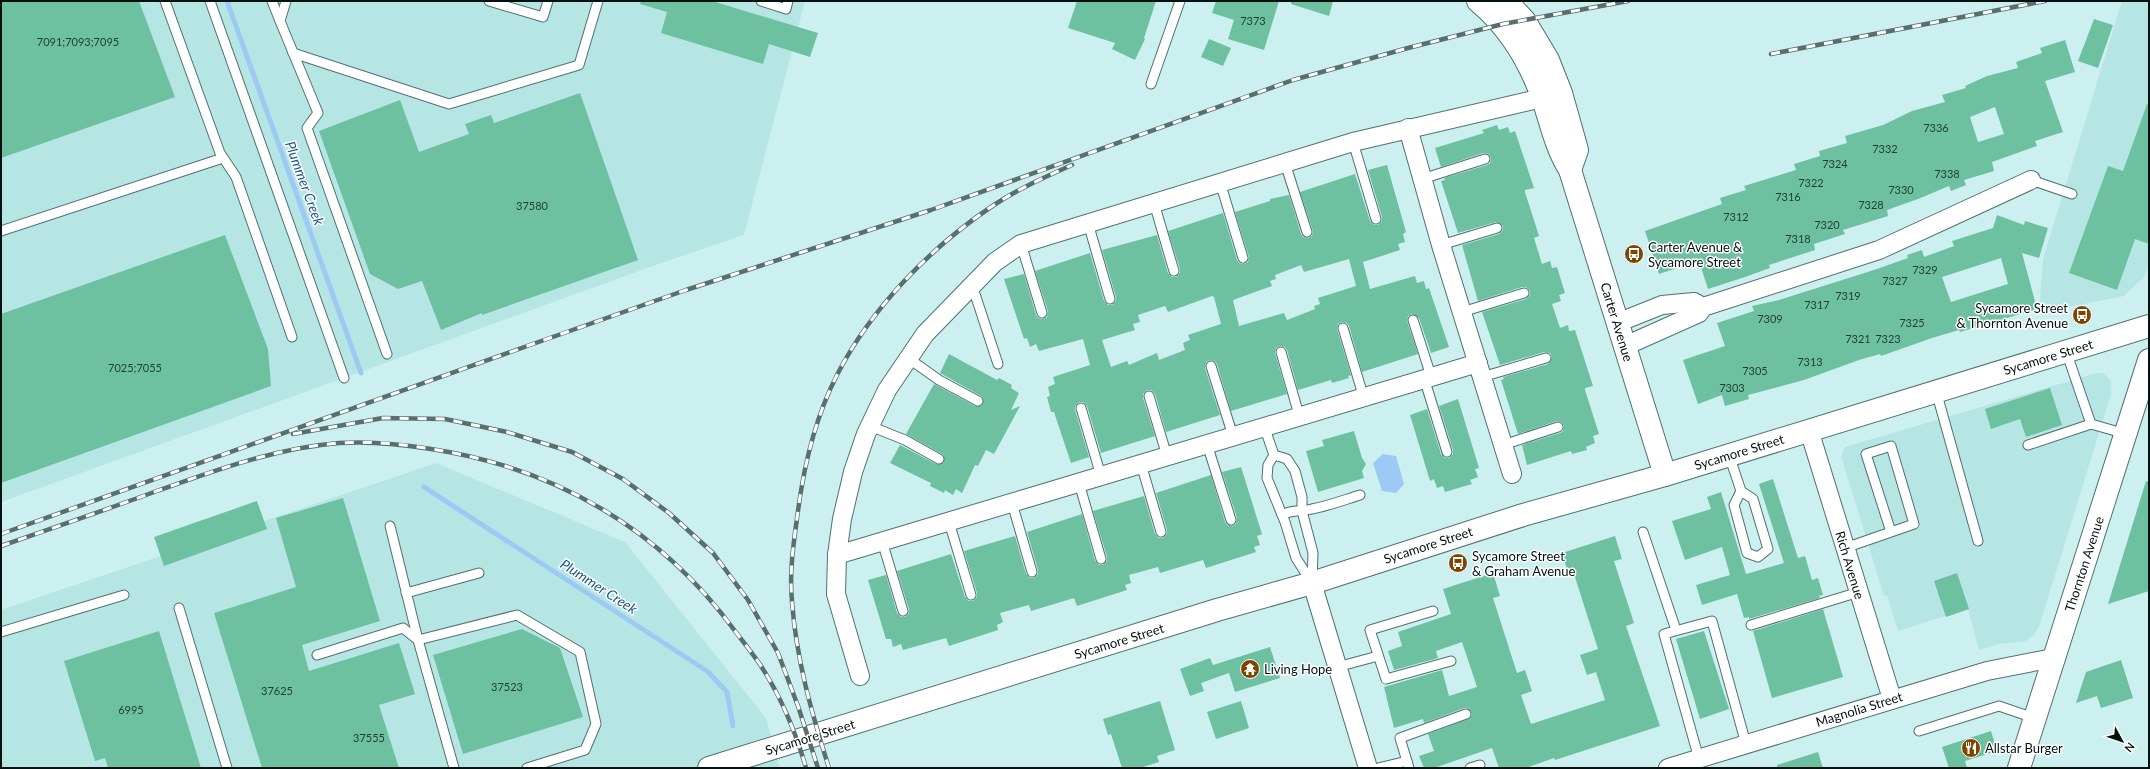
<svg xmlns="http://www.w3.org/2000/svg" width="2150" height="769" font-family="Lato,sans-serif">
<rect width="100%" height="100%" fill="#cbf0ef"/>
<!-- built -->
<g fill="#b6e6e4">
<polygon points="1,1 805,1 744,235 664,262 1,502"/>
<polygon points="2122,1 2149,1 2149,264 2145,276 2124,296 2039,313 2043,259"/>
<polygon points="2097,373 2103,373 2111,381 2111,394 2039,627 2033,636 2026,641 1999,644 1979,650 1968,609 1898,631 1887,595 1884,596 1841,456 1845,447"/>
<polygon points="436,463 625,542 766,718 780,768 1,768 1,610"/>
</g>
<!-- water -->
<polygon fill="#9dcaf4" points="1383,454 1396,456 1404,484 1396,493 1382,491 1373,463"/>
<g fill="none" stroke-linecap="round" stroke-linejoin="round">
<!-- stream -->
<g stroke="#9dcaf4" stroke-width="5">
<polyline points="227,1 361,373"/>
<polyline points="424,487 707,671 727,692 733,726"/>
</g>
</g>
<!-- building -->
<g fill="#6dc1a0" fill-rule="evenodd">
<polygon points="1,1 139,1 175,97 1,158"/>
<polygon points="641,1 712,1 818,33 810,57 769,44 763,64 661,33 667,12 640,4"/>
<polygon points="1077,1 1156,1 1144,38 1145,39 1135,60 1112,49 1115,43 1068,28"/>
<polygon points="1216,1 1279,1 1264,50 1228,39 1234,20 1212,13"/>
<polygon points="1291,1 1333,1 1329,16 1291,4"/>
<polygon points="2094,19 2113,25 2098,68 2078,61"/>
<polygon points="1209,39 1231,48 1223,66 1201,57"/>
<path d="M2065,40L2075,72L2045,81L2063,132L2035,141L2037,146L1992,162L1994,171L1964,180L1966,185L1951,191L1949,186L1918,199L1887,210L1888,216L1843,230L1845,234L1814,244L1815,250L1769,265L1770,268L1745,277L1708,289L1699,261L1659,274L1645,231L1722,204L1720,198L1746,190L1744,186L1796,170L1794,164L1820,156L1819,151L1847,143L1845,136L1883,125L1912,111L1945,102L1942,95L1966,88L1965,86L1987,76L2018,68L2016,62L2042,53L2040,48ZM1995,107L2004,134L1978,142L1970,117Z"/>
<polygon points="580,93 638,260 482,315 482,313 441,330 422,281 398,289 370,274 319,131 400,100 419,152 469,134 465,124 491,115 494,123"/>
<polygon points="2147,104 2149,104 2149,244 2135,239 2117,290 2069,273 2108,166 2123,171"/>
<polygon points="1497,125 1499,130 1508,127 1510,133 1515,131 1534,188 1525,190 1525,192 1539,236 1534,238 1542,264 1550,261 1552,268 1557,267 1565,293 1559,295 1561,301 1552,304 1560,328 1568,325 1569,331 1575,330 1593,386 1585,388 1585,390 1599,434 1593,436 1595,443 1586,447 1587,450 1572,454 1571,451 1527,465 1522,445 1560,433 1563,431 1564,426 1562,422 1557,421 1518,434 1501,380 1504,379 1503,377 1548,364 1552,357 1550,353 1544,352 1500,365 1482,312 1526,299 1530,295 1530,291 1526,287 1522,287 1478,301 1462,245 1499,234 1503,230 1503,226 1496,222 1458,233 1441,181 1445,180 1444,178 1487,165 1490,163 1491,158 1489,154 1483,153 1441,167 1435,148 1484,133 1482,130"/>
<path d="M1387,165L1406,232L1403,234L1405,242L1398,244L1400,250L1363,262L1370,289L1415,276L1417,283L1424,281L1426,289L1429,288L1449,347L1431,353L1419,318L1412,314L1408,316L1407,321L1418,354L1362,372L1349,326L1347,323L1342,322L1338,324L1337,329L1351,375L1348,376L1349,378L1332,383L1331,380L1298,390L1287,350L1285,347L1280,346L1276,348L1275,353L1287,394L1231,411L1217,364L1215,361L1210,360L1206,362L1205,368L1220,415L1166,432L1155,394L1151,390H1147L1143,394V398L1155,436L1101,453L1087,406L1083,402H1079L1075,406V410L1089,457L1071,463L1054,412H1051L1047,397L1050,396L1048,387L1055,384L1053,377L1090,365L1083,339L1039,351L1036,344L1030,347L1027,338L1024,339L1004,279L1024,274L1036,315L1038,318L1043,319L1047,317L1048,311L1035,271L1090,253L1104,301L1108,305H1112L1116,301V297L1102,250L1157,235L1168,273L1172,277H1176L1180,273V269L1168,231L1223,213L1237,260L1239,263L1244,264L1248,262L1249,257L1235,212L1270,201V199L1289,195L1301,234L1303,237L1308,238L1312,236L1313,231L1300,192L1355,174L1370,221L1374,225H1378L1382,221V217L1368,170ZM1349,259L1356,286L1318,298L1320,304L1314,306L1315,309L1287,320L1284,313L1239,326L1233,300L1272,286L1270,281L1276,279L1275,275L1301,265L1304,272ZM1212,296L1214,297L1221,324L1188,335L1190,340L1183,343L1185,350L1159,360L1157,353L1129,365L1127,361L1111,367L1102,340L1135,330L1133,324L1140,322L1138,315L1165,306L1168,312Z"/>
<path d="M1997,215L2024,225L2025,221L2048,228L2039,258L2022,253L2037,309L1960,332L1959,330L1932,338L1881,356L1880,354L1859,360L1804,380L1748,395L1749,399L1725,406L1722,395L1698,404L1683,360L1725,346L1717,323L1754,311L1752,306L1779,300L1877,269L1908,258L1907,255L1922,250L1924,257L1954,246L1952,241L1993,228ZM2001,258L2008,284L1951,302L1942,277Z"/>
<polygon points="225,235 268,349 271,386 1,483 1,314"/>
<polygon points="949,354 997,380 999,378 1012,385 1011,388 1019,393 1011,410 1020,406 994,454 986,450 978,466 975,465 962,493 956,489 953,495 945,490 944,493 930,486 931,483 890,463 900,445 936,464 942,464 944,462 944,456 942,454 906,434 934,384 975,406 981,406 983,403 983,398 981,396 940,373"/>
<polygon points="2050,388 2062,425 2026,437 2020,419 1991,429 1985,409"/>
<polygon points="1458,399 1479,468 1475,469 1478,477 1470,480 1472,484 1445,492 1443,486 1437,488 1434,479 1430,481 1410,415 1427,409 1441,454 1445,458 1449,458 1453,454 1453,450 1439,406"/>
<polygon points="1354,431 1362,458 1366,464 1362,471 1364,478 1318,492 1306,451 1324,446 1322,440"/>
<polygon points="1241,467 1262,534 1257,536 1260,545 1254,547 1256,552 1206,568 1203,560 1160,573 1158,567 1129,575 1131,583 1125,585 1127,590 1077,606 1074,598 1031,611 1029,605 1000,613 1003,622 997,625 998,630 949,646 946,638 903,650 901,644 893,647 891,639 886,639 868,580 886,575 897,613 901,617 905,617 909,613 909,609 897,571 951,554 965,597 969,601 973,601 977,597 977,593 964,551 1015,536 1026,574 1030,578 1034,578 1038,574 1038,570 1027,532 1082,514 1095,561 1099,565 1103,565 1107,561 1107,557 1093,511 1144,496 1155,534 1159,538 1163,538 1167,534 1167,530 1156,493 1211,475 1225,522 1227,525 1232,526 1236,524 1237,518 1222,472"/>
<polygon points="1773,479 1798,558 1805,556 1812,580 1818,578 1823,595 1819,596 1820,598 1749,619 1749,617 1744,618 1737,594 1702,605 1696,585 1730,575 1722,547 1685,560 1672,521 1711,509 1707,497 1721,492 1746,574 1784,563 1759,484"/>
<polygon points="2146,481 2149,482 2149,591 2108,604"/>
<polygon points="343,498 380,621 302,645 309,671 399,643 415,694 379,705 399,768 262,768 214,613 296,587 276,518"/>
<polygon points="257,501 267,529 164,566 154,537"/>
<polygon points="1615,536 1622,559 1614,561 1634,623 1626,626 1660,726 1555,760 1554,758 1526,768 1499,768 1492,748 1434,768 1424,768 1419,756 1434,751 1428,734 1468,719 1472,715 1471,712 1467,708 1464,708 1424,723 1423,719 1394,728 1384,687 1442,670 1449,696 1477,687 1462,642 1436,651 1438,658 1394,670 1388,651 1402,646 1398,632 1451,614 1443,589 1493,573 1500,596 1493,598 1517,673 1525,670 1532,691 1521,695 1531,724 1605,700 1596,672 1587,675 1580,655 1598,649 1573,571 1568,572 1562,553"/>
<polygon points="1957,573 1969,609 1946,617 1934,581"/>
<polygon points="1823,609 1843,677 1772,698 1753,631"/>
<polygon points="522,629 560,648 583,717 463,754 433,655"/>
<polygon points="159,631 201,768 108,768 105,758 95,761 64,661"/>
<polygon points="1704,631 1729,709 1700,719 1676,639"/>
<polygon points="1270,647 1280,678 1235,692 1229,673 1201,683 1204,691 1190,696 1180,669 1210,658 1213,665"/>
<polygon points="2121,660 2133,698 2101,708 2097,696 2076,703 2086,672"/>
<polygon points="1160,701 1175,750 1157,756 1159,762 1140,768 1122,768 1111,734 1108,735 1103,719"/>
<polygon points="1241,701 1249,728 1216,739 1207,712"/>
<polygon points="1991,731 1997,751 1965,761 1967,768 1949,768 1942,747"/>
<polygon points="1818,752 1823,768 1777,768 1777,765"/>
</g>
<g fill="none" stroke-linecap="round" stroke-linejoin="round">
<defs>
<g id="service">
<polyline points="165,1 220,153 236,177 292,337"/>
<polyline points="210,1 344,378"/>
<polyline points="272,1 280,21"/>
<polyline points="286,1 280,21 318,113 307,128 387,354"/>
<polyline points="489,1 543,17 548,1"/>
<polyline points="761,1 786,9 788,1"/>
<polyline points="293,53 449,104 579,65 598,1"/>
<polyline points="1151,84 1180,1"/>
<polyline points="1353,142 1376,219"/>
<polyline points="1285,163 1307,232"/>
<polyline points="1422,179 1485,159"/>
<polyline points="2031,180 2072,194"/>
<polyline points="1220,182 1243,258"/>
<polyline points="1154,203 1174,271"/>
<polyline points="1088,223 1110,299"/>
<polyline points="1,231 223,158"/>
<polyline points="1021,244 1042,313"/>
<polyline points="1441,245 1497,228"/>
<polyline points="972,285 998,364"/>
<polyline points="1462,312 1524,293"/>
<polyline points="1413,320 1431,376"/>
<polyline points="1343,328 1363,395"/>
<polyline points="1281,352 1299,415"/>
<polyline points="908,358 939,380 978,401"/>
<polyline points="1211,366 1233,436"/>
<polyline points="1482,377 1546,358"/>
<polyline points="1424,378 1447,452"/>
<polyline points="1936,391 1978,541"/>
<polyline points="1149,396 1167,456"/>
<polyline points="1081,408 1101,476"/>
<polyline points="2091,424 2126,434"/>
<polyline points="870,426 905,440 939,459"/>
<polyline points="1264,426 1274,455 1268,465 1267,478 1285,522 1296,558 1312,583"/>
<polyline points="1207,444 1231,520"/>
<polyline points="1503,445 1558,427"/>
<polyline points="2028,445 2091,424 2066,351"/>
<polyline points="1274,455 1287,459 1295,471 1302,497 1302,511 1313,553 1312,583"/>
<polyline points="1729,455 1741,491 1753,499 1768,549 1758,557 1747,553 1734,505 1741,491"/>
<polyline points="1141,464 1161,532"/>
<polyline points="1079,483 1101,559"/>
<polyline points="1012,503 1032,572"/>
<path d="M1282,515C1291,509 1301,512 1312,509C1328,506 1344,500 1360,495"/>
<polyline points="949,522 971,595"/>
<polyline points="390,526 418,640"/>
<polyline points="1643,532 1676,630"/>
<polyline points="882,541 903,611"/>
<polyline points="1845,548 1914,524 1891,446 1866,454 1891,532"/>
<polyline points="406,593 479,573"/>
<polyline points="179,608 227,768"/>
<polyline points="1433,611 1370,630 1386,679 1451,661"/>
<polyline points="1751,625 1859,592"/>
<polyline points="1,632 124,595"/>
<polyline points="317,655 403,628 418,640"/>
<polyline points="1337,667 1378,656"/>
<polyline points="1919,731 1999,706 2034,718"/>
<polyline points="1699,759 1664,634 1712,621 1746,744"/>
<polyline points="454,768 418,640 517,615 580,652 596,724 585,750 527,768"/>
<polyline points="1378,768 1407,761"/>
<polyline points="1409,768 1400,738 1466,714"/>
<polyline points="1470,768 1480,765"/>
</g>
<g id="minor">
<polyline points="1408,128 1441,245 1512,474"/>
<polyline points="1617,323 1662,305 1694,302 1703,307"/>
<polyline points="1625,346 1699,313 1703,307 1879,250 2031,180"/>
<polyline points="1809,430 1892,699"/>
<path d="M837,555C1051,492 1264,425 1478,363"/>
<polyline points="1312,583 1368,768"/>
<polyline points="860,676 836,594 837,555 842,519 853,472 866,434 887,390 925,334 995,262 1021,244 1353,142 1542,98"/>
<polyline points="1668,768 1987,671 2053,658"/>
</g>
<g id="tertiary">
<path d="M1478,1C1508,26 1530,62 1543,99C1551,123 1556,148 1570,170L1665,475"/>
<polyline points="1506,1 1524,20 1548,60 1561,93 1577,150 1570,170"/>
<polyline points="709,768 1217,610 1312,583 1523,515 1665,475 2149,326"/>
</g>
<polyline id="secondary" points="2019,768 2149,360"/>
</defs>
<!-- service casing -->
<use href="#service" stroke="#4f7170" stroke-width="11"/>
<!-- minor casing -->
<use href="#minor" stroke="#4f7170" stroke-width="20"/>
<!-- tertiary casing -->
<use href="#tertiary" stroke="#4f7170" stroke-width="24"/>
<!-- secondary casing -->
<use href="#secondary" stroke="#4f7170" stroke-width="24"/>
<!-- service -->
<use href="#service" stroke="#fff" stroke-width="9"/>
<!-- minor -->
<use href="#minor" stroke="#fff" stroke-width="18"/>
<!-- tertiary -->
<use href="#tertiary" stroke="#fff" stroke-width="22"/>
<!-- secondary -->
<use href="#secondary" stroke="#fff" stroke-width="22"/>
<defs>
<g id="rail">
<polyline points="1771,54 2045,1"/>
<polyline points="293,434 383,418 445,419 507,432 572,452 623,479 669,513 713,553 748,600 778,653 798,706 818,768"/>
<polyline points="1,534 530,345 686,290 931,210 1293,80 1408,48 1503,24 1628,1"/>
<path d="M1,546C53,528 105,510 157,491C216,470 276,448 339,443C370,441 401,444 431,449C556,468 660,529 735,631C744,643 753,654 761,666C781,697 796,733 806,768"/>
<path d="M829,768C812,714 796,659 792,601C789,571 794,540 798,511C804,465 816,416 837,375C871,308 932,246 994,205C1018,189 1045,177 1072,165"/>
</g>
</defs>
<!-- rail casing -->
<use href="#rail" stroke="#586f6f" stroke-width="4.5"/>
<!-- rail -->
<use href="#rail" stroke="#fff" stroke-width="3" stroke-dasharray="9" stroke-linecap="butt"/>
</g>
<!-- icons -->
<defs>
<symbol id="bus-disc" viewBox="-11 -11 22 22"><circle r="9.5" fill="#814400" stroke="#fff"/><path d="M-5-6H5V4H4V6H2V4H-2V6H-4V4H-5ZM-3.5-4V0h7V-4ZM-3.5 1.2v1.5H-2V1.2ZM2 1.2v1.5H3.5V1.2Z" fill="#fff"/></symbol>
<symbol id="temple-disc" viewBox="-11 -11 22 22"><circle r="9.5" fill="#814400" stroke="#fff"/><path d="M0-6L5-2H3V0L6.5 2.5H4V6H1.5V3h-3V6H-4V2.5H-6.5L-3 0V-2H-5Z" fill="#fff"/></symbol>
<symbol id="restaurant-disc" viewBox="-11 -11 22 22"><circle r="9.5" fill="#814400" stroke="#fff"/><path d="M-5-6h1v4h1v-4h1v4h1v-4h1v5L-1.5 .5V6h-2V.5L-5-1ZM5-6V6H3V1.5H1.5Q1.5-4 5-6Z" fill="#fff"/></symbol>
</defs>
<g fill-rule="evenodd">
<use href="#bus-disc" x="1623" y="243" width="22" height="22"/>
<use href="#bus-disc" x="2071" y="304" width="22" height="22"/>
<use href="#bus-disc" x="1447" y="552" width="22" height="22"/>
<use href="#temple-disc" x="1239" y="658" width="22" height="22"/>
<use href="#restaurant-disc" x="1960" y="737" width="22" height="22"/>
</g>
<g text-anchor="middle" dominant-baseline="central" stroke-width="3" stroke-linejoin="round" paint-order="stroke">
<!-- number labels -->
<g font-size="11" fill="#1e3d35">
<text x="1253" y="20">7373</text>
<text x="78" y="41">7091;7093;7095</text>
<text x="1936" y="127">7336</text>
<text x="1885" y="148">7332</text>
<text x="1835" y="163">7324</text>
<text x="1947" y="173">7338</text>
<text x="1811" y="182">7322</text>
<text x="1901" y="189">7330</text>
<text x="1788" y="196">7316</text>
<text x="1871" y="204">7328</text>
<text x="532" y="205">37580</text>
<text x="1736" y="216">7312</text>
<text x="1827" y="224">7320</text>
<text x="1798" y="238">7318</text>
<text x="1925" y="269">7329</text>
<text x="1895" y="280">7327</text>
<text x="1848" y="295">7319</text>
<text x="1817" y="304">7317</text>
<text x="1770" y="318">7309</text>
<text x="1912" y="322">7325</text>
<text x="1858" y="338">7321</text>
<text x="1888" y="338">7323</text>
<text x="1810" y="361">7313</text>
<text x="135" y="367">7025;7055</text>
<text x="1755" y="370">7305</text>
<text x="1732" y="387">7303</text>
<text x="507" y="686">37523</text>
<text x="277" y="690">37625</text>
<text x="131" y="709">6995</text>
<text x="369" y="737">37555</text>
</g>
<!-- poi labels -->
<g font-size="13" fill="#041111" stroke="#fff" text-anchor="start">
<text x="1648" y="247">Carter Avenue &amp;<tspan x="1648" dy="15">Sycamore Street</tspan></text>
<text x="2068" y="308" text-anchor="end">Sycamore Street<tspan x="2068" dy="15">&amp; Thornton Avenue</tspan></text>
<text x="1472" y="556">Sycamore Street<tspan x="1472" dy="15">&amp; Graham Avenue</tspan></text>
<text x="1264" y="669">Living Hope</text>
<text x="1985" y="748">Allstar Burger</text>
</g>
<!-- street labels -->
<g font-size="13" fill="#041111" stroke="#fff">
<text transform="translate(1617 322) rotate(73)">Carter Avenue</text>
<text transform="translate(2048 357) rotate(-17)">Sycamore Street</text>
<text transform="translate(1739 452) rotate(-17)">Sycamore Street</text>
<text transform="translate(1428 545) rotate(-18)">Sycamore Street</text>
<text transform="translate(2084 564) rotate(-72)">Thornton Avenue</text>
<text transform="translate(1850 565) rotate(73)">Rich Avenue</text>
<text transform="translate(1119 641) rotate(-17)">Sycamore Street</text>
<text transform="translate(1859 709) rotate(-17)">Magnolia Street</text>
<text transform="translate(810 737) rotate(-17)">Sycamore Street</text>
</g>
<!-- water labels -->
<g font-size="14" font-style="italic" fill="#1b5788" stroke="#fff">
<text transform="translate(305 183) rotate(70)">Plummer Creek</text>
<text transform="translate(599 586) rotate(33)">Plummer Creek</text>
</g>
</g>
<!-- border -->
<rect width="2150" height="769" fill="none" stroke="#041111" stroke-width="4"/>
<!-- north arrow -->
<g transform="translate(2122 741) rotate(130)" stroke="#ffffff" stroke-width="3" paint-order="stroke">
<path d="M0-3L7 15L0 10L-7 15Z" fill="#041111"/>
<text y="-6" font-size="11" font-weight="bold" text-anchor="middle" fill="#041111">N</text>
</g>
</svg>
